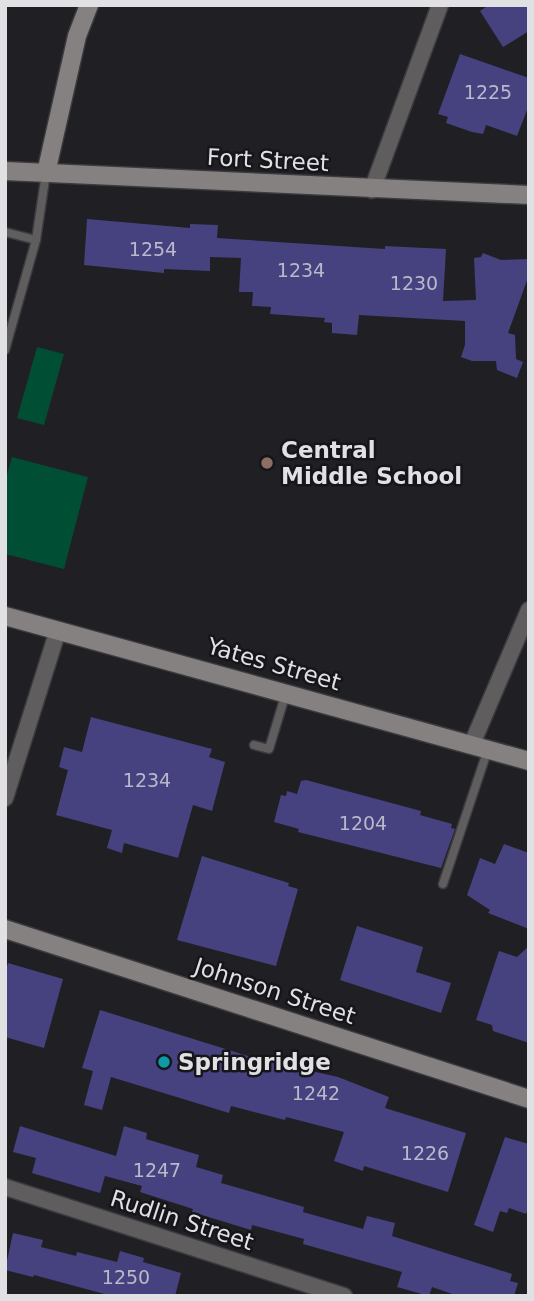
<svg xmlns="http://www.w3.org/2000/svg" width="534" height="1301" font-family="'DejaVu Sans',sans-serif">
<rect width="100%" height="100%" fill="#201f23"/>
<!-- green -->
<g fill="#004e34">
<polygon points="37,347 64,354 44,425 17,418"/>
<polygon points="12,457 88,477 64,569 5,554 5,482"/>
</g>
<!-- building -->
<g fill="#46427f">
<polygon points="489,5 529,5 529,31 503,47 480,11"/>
<polygon points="460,54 529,78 529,105 517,136 486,125 483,134 472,132 446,123 448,117 438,114"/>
<polygon points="87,219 190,228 190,224 218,225 217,238 385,249 385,246 446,249 443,301 476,300 474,258 481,257 483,253 501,260 529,259 529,275 508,333 515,335 516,359 523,362 517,378 497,370 496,361 472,361 461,357 465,345 465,321 359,315 357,335 332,333 332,323 324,322 325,318 270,314 271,307 252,306 253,292 239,292 241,258 210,257 210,271 164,269 164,273 84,265"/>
<polygon points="91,717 212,749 209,757 225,762 212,811 193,805 178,858 124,843 122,853 107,848 112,830 56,815 68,770 59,767 64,747 82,752"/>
<polygon points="306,780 421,811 420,815 452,824 451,828 455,829 441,868 298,832 299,829 274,822 281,795 286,796 287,791 297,794 301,781"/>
<polygon points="504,844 529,853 529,929 488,913 490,910 467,895 480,858 495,864"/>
<polygon points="202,856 289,883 288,886 298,889 276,966 177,940"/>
<polygon points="357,926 423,947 416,972 451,983 441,1013 340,980"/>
<polygon points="529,946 529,1043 493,1031 492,1025 476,1020 499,951 517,957"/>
<polygon points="8,963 63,979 44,1048 5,1037 5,974"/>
<polygon points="100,1010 258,1059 338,1077 389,1097 385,1108 466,1133 448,1192 364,1166 363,1171 334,1161 344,1132 286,1117 285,1120 231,1106 229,1113 111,1077 102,1110 84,1105 93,1071 82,1068"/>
<polygon points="20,1126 116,1156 124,1126 147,1133 146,1139 199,1155 196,1167 223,1175 221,1183 304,1207 303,1212 363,1229 367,1216 395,1223 392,1236 512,1274 510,1281 518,1283 514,1296 458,1296 432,1287 429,1296 397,1287 402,1272 303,1244 304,1239 252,1225 251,1230 192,1212 193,1209 140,1192 142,1186 105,1176 100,1193 32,1173 36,1158 13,1152"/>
<polygon points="505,1137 529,1144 529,1205 526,1214 509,1208 507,1213 500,1211 493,1232 474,1225"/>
<polygon points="13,1233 43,1240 41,1247 76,1256 77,1252 117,1262 120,1251 144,1258 143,1262 181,1273 175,1296 112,1296 34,1275 33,1277 5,1270"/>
</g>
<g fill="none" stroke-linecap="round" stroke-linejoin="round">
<defs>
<g id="lane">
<polyline points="5,232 36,240"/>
<polyline points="5,350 36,240 46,173"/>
<polyline points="254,745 269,749 286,693"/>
<polyline points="443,884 488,749"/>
</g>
<g id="street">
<polyline points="372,190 440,5"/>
<polyline points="472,744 529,610"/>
<polyline points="5,798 58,630"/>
<polyline points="5,1187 344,1296"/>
</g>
<g id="secondary">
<polyline points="5,171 529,195"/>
<polyline points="46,173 77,36 89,5"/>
<polyline points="5,616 529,761"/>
<polyline points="5,929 529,1099"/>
</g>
</defs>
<!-- lane casing -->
<use href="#lane" stroke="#3b3a3e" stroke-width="11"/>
<!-- street casing -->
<use href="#street" stroke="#3b3a3e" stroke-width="19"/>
<!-- secondary casing -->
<use href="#secondary" stroke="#3b3a3e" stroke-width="21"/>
<!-- lane -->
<use href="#lane" stroke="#605d5e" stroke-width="8"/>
<!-- street -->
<use href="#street" stroke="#605d5e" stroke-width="16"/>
<!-- secondary -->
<use href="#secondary" stroke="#858181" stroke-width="18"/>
</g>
<!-- markers -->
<circle fill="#8d6e63" stroke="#16151a" stroke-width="2.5" cx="267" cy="463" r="7"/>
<circle fill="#0f9aa8" stroke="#16151a" stroke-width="2.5" cx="164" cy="1062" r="7"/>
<g text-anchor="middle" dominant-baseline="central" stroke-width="5" stroke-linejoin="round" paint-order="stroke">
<!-- number labels -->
<g font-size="19" fill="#bab8ca">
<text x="488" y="92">1225</text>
<text x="153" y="249">1254</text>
<text x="301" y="270">1234</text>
<text x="414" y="283">1230</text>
<text x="147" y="780">1234</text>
<text x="363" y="823">1204</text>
<text x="316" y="1093">1242</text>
<text x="425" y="1153">1226</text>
<text x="157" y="1170">1247</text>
<text x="126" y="1277">1250</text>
</g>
<!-- street labels -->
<g font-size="23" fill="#e1e0e3" stroke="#16151a">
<text transform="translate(268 160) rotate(3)">Fort Street</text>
<text transform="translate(274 664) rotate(16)">Yates Street</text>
<text transform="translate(275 991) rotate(18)">Johnson Street</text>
<text transform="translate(182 1220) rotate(18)">Rudlin Street</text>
</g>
<!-- poi labels -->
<g font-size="23" font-weight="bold" fill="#e1e0e3" stroke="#16151a" text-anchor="start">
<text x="281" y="450">Central<tspan x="281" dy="26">Middle School</tspan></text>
<text x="178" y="1062">Springridge</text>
</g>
</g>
<!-- border -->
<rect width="534" height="1301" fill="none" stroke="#e1e0e3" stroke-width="14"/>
</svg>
